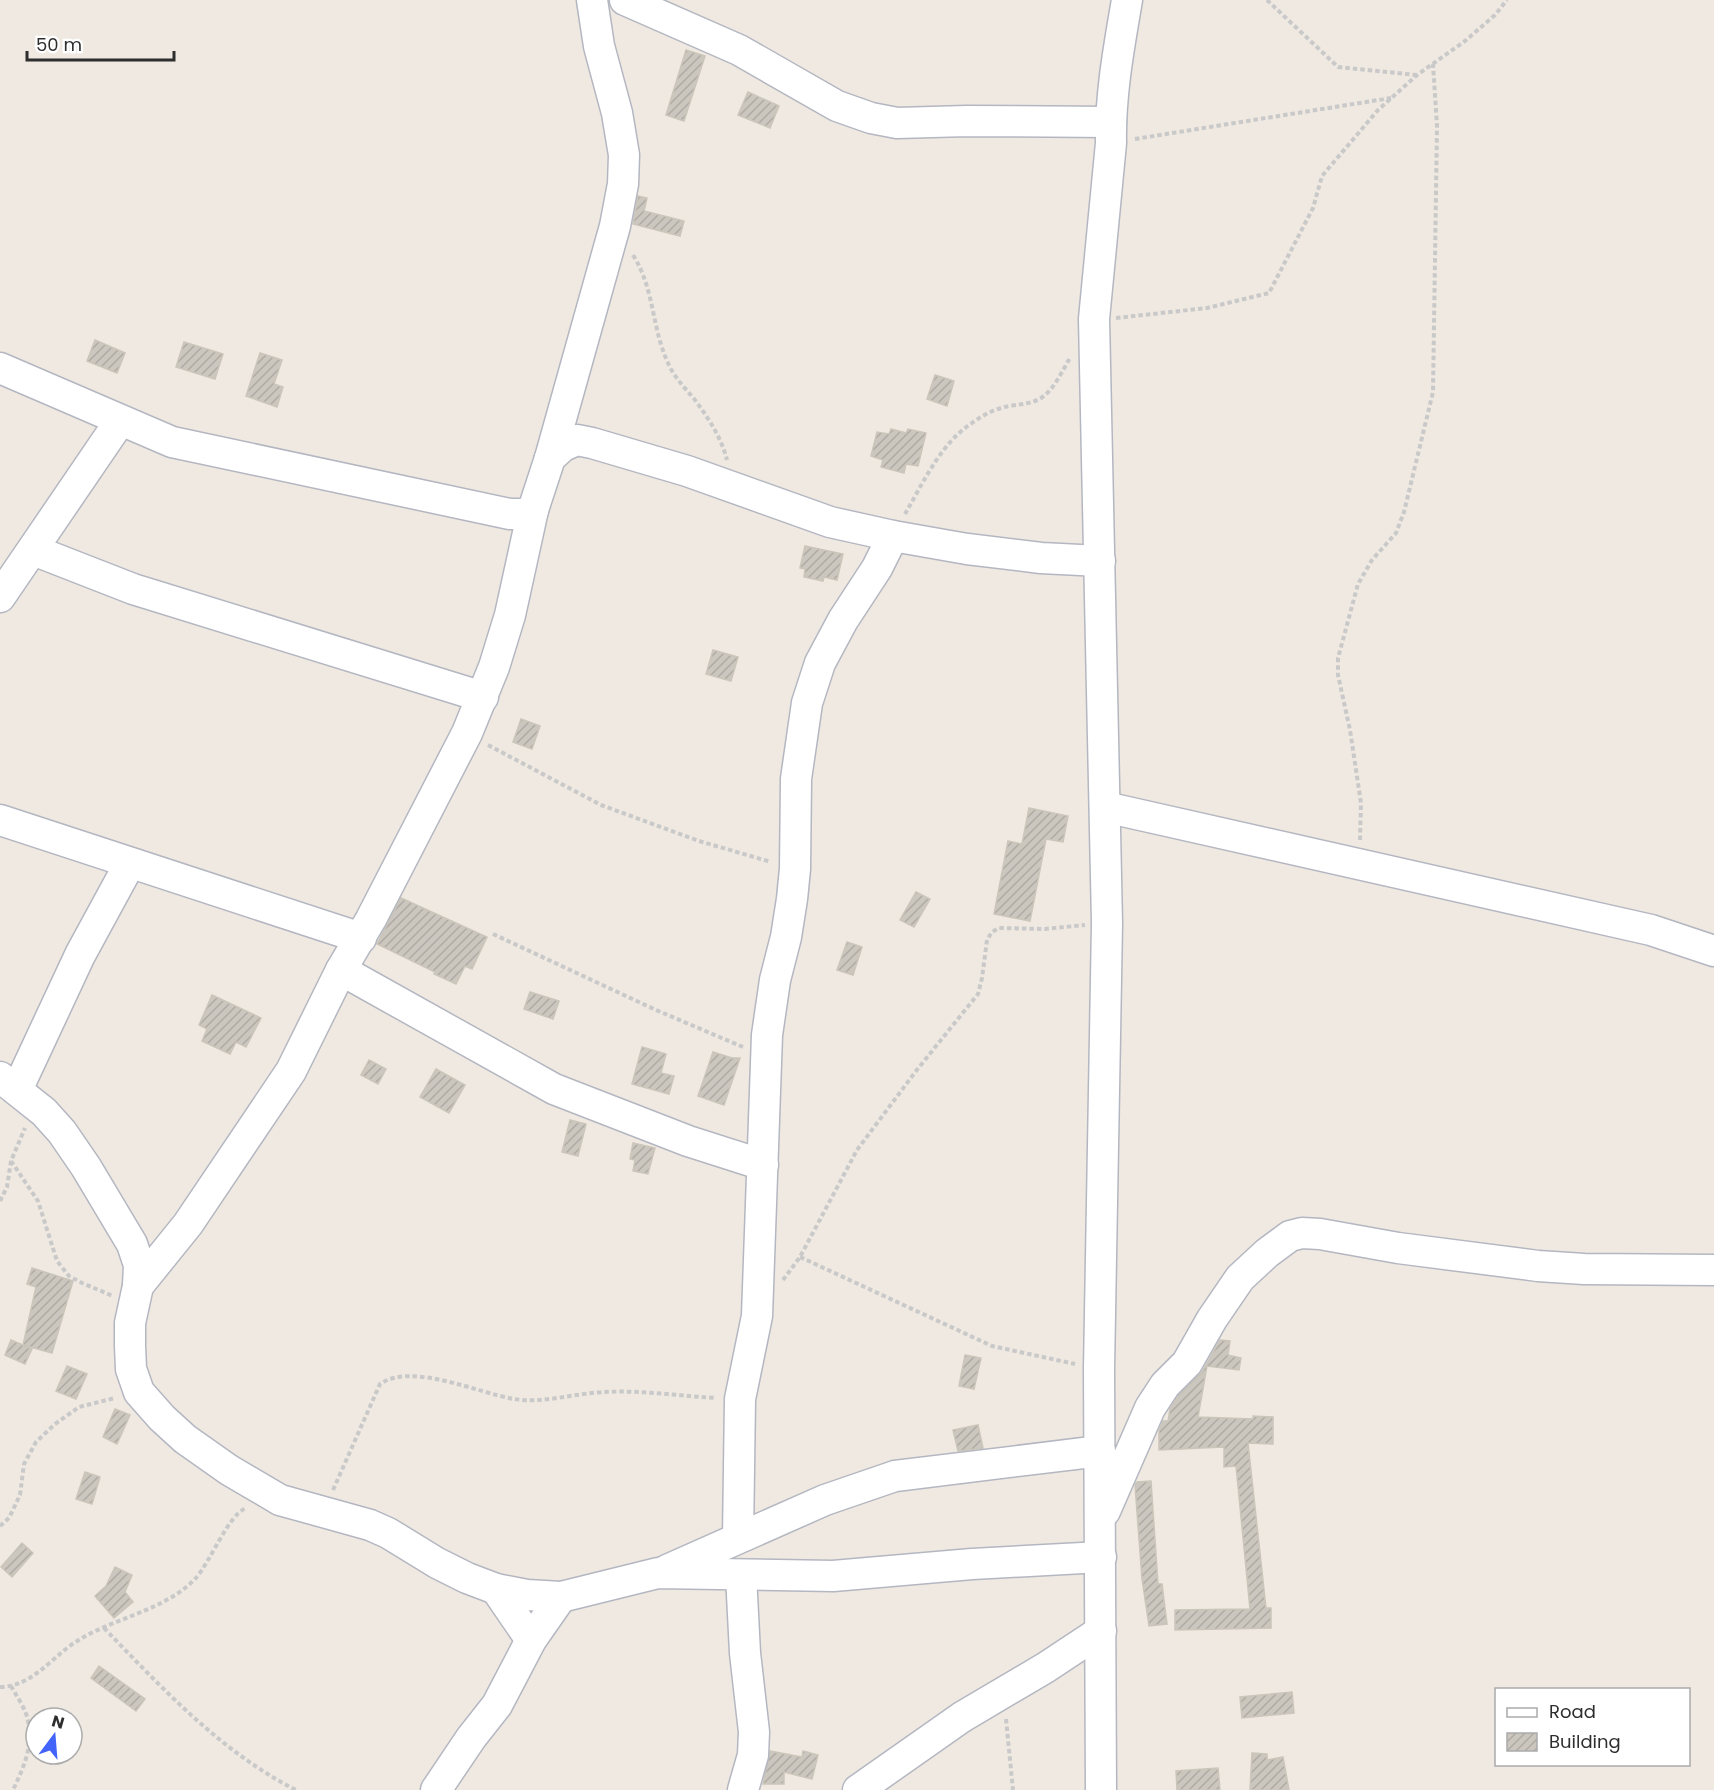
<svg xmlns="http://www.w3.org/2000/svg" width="1714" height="1790" font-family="Poppins,sans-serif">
<defs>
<pattern id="building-hatch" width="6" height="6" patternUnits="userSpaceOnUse" patternTransform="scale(1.5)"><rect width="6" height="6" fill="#cbc7bf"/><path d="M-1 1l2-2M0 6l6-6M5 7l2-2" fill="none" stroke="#afaba4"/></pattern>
</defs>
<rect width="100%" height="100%" fill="#efe9e1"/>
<!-- building -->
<g fill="url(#building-hatch)" stroke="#cbc5ba" stroke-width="1.5">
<polygon points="686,50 705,56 684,121 666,115"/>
<polygon points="748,92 779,106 770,128 738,115"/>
<polygon points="638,196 647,198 644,211 684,221 680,236 633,224"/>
<polygon points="95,340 125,353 117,373 87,361"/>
<polygon points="184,342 223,354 215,379 176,367"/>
<polygon points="260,353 282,360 274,384 283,387 277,407 246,396"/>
<polygon points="935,375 954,381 947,406 927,399"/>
<polygon points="891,429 906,433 908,429 926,433 918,466 906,464 904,473 881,467 883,460 871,456 877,432 889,434"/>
<polygon points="805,546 843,554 837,580 824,577 823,581 804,577 805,569 800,568"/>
<polygon points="713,650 738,657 731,681 706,674"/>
<polygon points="521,719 540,726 532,749 513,742"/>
<polygon points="1029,808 1068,816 1063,842 1046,839 1030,921 994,914 1008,841 1022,844"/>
<polygon points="916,892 930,899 914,927 900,920"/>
<polygon points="401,898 487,937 472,969 465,966 456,984 434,974 435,972 377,944"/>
<polygon points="847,942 862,947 853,975 837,970"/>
<polygon points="530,992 559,1001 553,1019 524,1009"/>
<polygon points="212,995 261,1018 246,1047 236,1042 230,1054 202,1041 207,1029 199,1025"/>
<polygon points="642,1047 666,1054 661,1073 674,1076 669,1094 632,1084"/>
<polygon points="713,1052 732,1058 740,1058 724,1105 698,1096"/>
<polygon points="369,1060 386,1069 378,1084 361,1075"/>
<polygon points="436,1069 465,1085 449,1113 420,1097"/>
<polygon points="570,1120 586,1124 578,1156 562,1152"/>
<polygon points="633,1143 655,1148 648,1174 633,1171 635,1160 630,1159"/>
<polygon points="32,1268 73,1281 52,1353 23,1345 36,1287 27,1284"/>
<polygon points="11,1340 32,1349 25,1364 5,1355"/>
<polygon points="1220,1340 1230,1341 1228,1355 1241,1358 1239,1370 1207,1366 1198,1417 1253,1419 1253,1416 1273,1417 1273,1444 1248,1443 1266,1608 1271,1608 1271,1628 1175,1630 1175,1610 1250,1609 1236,1466 1224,1467 1224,1447 1159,1450 1159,1431 1163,1421 1168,1421 1170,1409 1178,1396 1202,1372"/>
<polygon points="965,1355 981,1358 974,1389 959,1386"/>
<polygon points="67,1366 87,1374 76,1399 56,1391"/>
<polygon points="115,1409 130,1415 117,1444 103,1437"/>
<polygon points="978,1425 983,1448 958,1451 953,1430"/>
<polygon points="85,1472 100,1477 92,1504 76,1499"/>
<polygon points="1151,1481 1158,1584 1162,1584 1167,1624 1149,1626 1142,1579 1135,1485 1137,1482"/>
<polygon points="22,1543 33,1553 12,1577 1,1567"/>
<polygon points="115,1567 132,1575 125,1592 133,1602 114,1618 95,1596 106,1586"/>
<polygon points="99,1666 145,1699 136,1711 91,1678"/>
<polygon points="1292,1692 1294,1713 1242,1718 1240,1697"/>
<polygon points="770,1751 802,1757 803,1751 818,1755 812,1779 784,1772 784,1784 763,1784"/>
<polygon points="1252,1753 1267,1754 1267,1760 1283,1757 1289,1790 1250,1790"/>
<polygon points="1218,1768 1220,1790 1177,1790 1176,1771"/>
</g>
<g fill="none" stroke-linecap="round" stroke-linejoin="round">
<defs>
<g id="minor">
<polyline points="625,0 739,50 837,106 871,118 897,123 967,121 1111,122"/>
<polyline points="0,368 172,442 510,514 522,514 533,510 550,458 563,446 577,440 592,443 687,471 830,522 893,536 967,549 1041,558 1100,561"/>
<polyline points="550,458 615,226 623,184 624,155 617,113 599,46 592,0"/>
<polyline points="33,550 133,589 483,697"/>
<polyline points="0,597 120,421"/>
<polyline points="1105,807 1651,930 1714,951"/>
<polyline points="0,820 361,938"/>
<polyline points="341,970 554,1089 688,1141 763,1165"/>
<polyline points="0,1077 44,1112 62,1132 86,1167 132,1244 139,1265 138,1286 130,1323 130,1346 131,1369 139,1392 162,1418 185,1439 229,1470 280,1500 370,1525 388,1533 437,1563 467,1578 496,1589 527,1595 561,1597 658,1573 833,1576 972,1564 1101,1557"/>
<polyline points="17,1090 80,955 130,863"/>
<polyline points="138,1286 188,1224 291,1071 341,970 371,919 467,733 494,667 510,615 533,510"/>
<polyline points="1105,1511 1150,1408 1165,1385 1187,1363 1212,1319 1240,1278 1267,1253 1290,1236 1302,1233 1320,1234 1398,1248 1538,1266 1584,1269 1714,1270"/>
<polyline points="738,1538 740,1399 757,1316 767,1035 775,980 786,937 792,899 795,869 796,779 807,703 820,663 843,620 877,568 893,536"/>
<polyline points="667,1570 825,1500 895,1476 1100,1451"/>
<polyline points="741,1575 745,1653 754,1732 753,1755 743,1790"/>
<polyline points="496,1589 531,1640"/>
<polyline points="436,1790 471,1738 497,1705 531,1640 561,1597"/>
<polyline points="858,1790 962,1717 1045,1668 1101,1631"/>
<path d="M1101,1790L1099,1369L1107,923L1094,319L1111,143C1110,95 1119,47 1127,0"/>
</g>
</defs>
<!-- minor casing -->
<use href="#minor" stroke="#b4b7c1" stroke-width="33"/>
<!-- path -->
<g stroke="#c9c9c9" stroke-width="4" stroke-dasharray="4.5 3" stroke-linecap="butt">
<polyline points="1267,0 1338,67 1416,75"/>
<polyline points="1135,139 1391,98"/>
<path d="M633,255C655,290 651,326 668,363C674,377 685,388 695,400C709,419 721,437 727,460"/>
<polyline points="1116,318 1207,308 1269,293 1313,208 1322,176 1378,110 1417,75 1465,41 1495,15 1507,0"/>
<path d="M905,514C923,483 941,443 972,423C983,415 996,408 1010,406C1021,404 1031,404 1041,398C1054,390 1062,371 1070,358"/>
<polyline points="488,745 601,805 699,841 771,862"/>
<polyline points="1360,840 1361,803 1350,730 1338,675 1338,658 1358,584 1372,560 1396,533 1404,512 1433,392 1437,126 1433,64"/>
<polyline points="493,934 656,1010 743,1047"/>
<polyline points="11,1161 38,1201 57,1261 69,1276 82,1283 113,1296"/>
<polyline points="0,1201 7,1187 11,1161 25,1128"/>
<polyline points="800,1257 992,1346 1075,1364"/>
<polyline points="783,1280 800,1257 857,1150 916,1071 978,994 982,978 987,940 992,932 999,928 1045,929 1085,925"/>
<path d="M333,1490L380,1384C412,1362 478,1393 514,1399C542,1404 575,1393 605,1392C642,1390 679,1396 716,1398"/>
<polyline points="0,1526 9,1518 20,1495 24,1464 36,1442 55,1424 79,1407 115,1398"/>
<path d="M104,1628C162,1688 221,1752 296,1790"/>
<path d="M11,1686C17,1697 26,1709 28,1721C34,1745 23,1769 13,1790"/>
<path d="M0,1687C32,1686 48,1661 74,1643C111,1618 163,1612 195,1579C210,1563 228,1515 246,1508"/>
<polyline points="1006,1719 1013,1790"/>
</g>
<!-- minor -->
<use href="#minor" stroke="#fff" stroke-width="30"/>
</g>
<!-- legend -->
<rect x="1495" y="1688" width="195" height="78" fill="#ffffff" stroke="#ababab" stroke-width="1.5"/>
<rect x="1507" y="1708" width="30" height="9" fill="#ffffff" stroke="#ababab" stroke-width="1.5"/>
<text x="1549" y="1718" font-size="18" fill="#2e2e2e">Road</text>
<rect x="1507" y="1733" width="30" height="18" fill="url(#building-hatch)" stroke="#ababab" stroke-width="1.5"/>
<text x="1549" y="1748" font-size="18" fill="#2e2e2e">Building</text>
<!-- north arrow -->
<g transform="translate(54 1736) rotate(16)"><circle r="28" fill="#ffffff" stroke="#ababab" stroke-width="1.5"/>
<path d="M0-4.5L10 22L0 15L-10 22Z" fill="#4264fb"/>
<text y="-9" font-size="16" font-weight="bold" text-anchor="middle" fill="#2e2e2e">N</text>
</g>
<!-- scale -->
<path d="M27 51v9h147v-9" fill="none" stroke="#2e2e2e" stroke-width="3"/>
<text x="36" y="51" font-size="18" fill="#2e2e2e" stroke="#ffffff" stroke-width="4.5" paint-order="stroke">50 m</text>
</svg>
